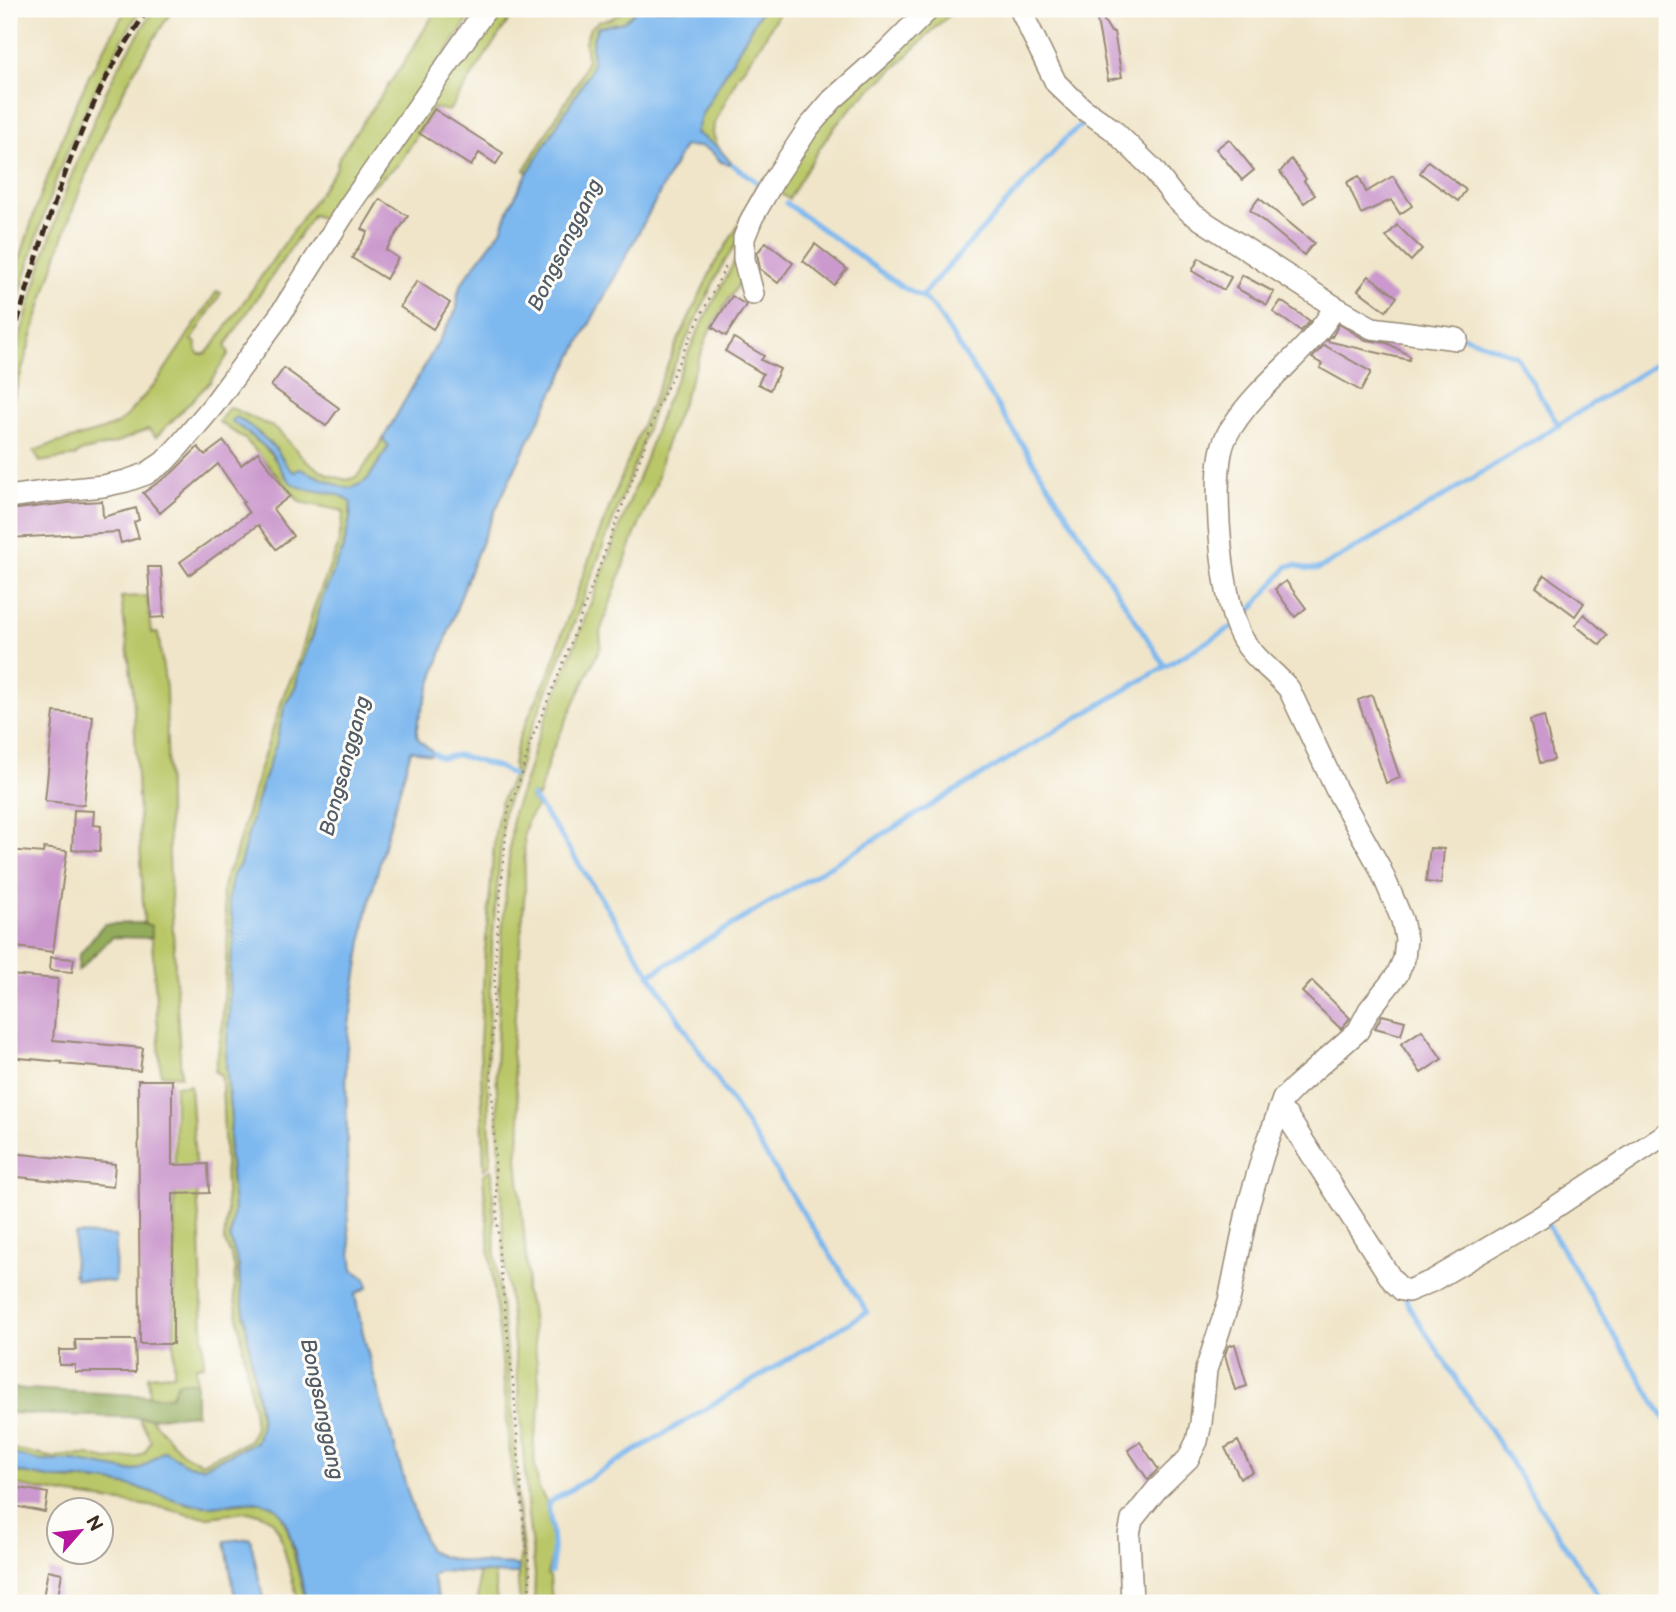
<svg xmlns="http://www.w3.org/2000/svg" width="1676" height="1612" font-family="'Balsamiq Sans',sans-serif">
<rect width="100%" height="100%" fill="#fdfcf7"/>
<filter id="ink" filterUnits="userSpaceOnUse"><feTurbulence type="fractalNoise" baseFrequency=".0143" numOctaves="2"/><feDisplacementMap in="SourceGraphic" scale="14" xChannelSelector="R" yChannelSelector="G"/><feConvolveMatrix kernelMatrix="1 2 1 2 8 2 1 2 1" color-interpolation-filters="sRGB"/></filter>
<filter id="wash" filterUnits="userSpaceOnUse"><feTurbulence type="fractalNoise" baseFrequency=".00686" numOctaves="4" result="noise"/><feDisplacementMap in="SourceGraphic" scale="28" xChannelSelector="R" yChannelSelector="G"/><feGaussianBlur stdDeviation="1.57" result="paint"/><feColorMatrix in="noise" values="0 0 0 0 0 0 0 0 0 0 0 0 0 0 0 0 0 1.4 0 .05"/><feComposite in="paint" operator="in"/></filter>
<g filter="url(#wash)">
<rect width="100%" height="100%" fill="#f0e5c9"/>
<!-- green -->
<g fill="#bac768" stroke="#7a7843" stroke-width="2">
<path d="M126,9H141C108,61 81,115 59,172C39,224 25,278 9,331V294L36,208L70,118L90,74Z"/>
<path d="M154,9H173C158,33 142,56 128,82C74,186 42,301 9,414V373L46,250L68,184L106,92L118,68Z"/>
<polygon points="437,9 476,9 329,221 313,215 225,346 229,353 210,382 156,437 148,429 116,443 80,452 75,456 40,462 34,451 50,445 103,430 115,425 124,419 158,380 217,291 221,293 192,340 197,344 196,351 199,354 205,354 213,346 336,169 339,157 405,61"/>
<polygon points="491,9 516,9 449,111 434,108 399,164 363,193"/>
<polygon points="627,9 637,9 624,22 598,27 594,36 592,45 593,63 588,75 528,172 524,170 580,78 587,59 585,42 590,28 599,21 610,19"/>
<polygon points="762,9 781,9 764,39 737,78 714,124 713,134 718,147 696,133 702,114"/>
<path d="M933,9H958C938,22 924,40 906,57C886,77 862,95 843,117C822,141 806,171 789,199L773,189L811,129Z"/>
<polygon points="757,186 763,191 741,236 720,269 655,405 638,455 557,667 526,742 518,773 504,811 492,944 489,1022 487,1067 491,1164 484,1169 480,1041 485,951 495,833 501,802 514,773 513,765 515,754 520,735 552,667 562,633 593,549 637,438 675,347 714,265 735,231"/>
<polygon points="741,249 744,275 709,332 663,453 656,484 633,539 600,632 601,646 551,753 538,797 531,794 530,797 537,806 528,819 524,833 525,888 512,1052 521,1126 517,1157 528,1278 525,1291 531,1308 541,1402 534,1443 535,1467 539,1489 546,1501 552,1544 552,1556 547,1574 550,1577 552,1603 534,1603 535,1574 528,1516 519,1392 504,1253 496,1067 501,945 513,813 527,775 535,745 565,671 646,458 663,409 696,335"/>
<path d="M229,407L277,429L306,461L329,475L347,480L356,477L363,469L383,439L389,445L368,479L359,485L351,488L342,487L300,469L294,472C285,468 283,458 277,450C265,437 251,426 237,417L232,421C253,437 275,452 285,477L312,489L345,496L351,502L350,519L344,546L298,674L296,686L285,705L276,745L260,790L240,864L233,875L228,900L233,922L234,943L230,966L229,1014L226,1063L231,1119L229,1153L234,1208L230,1238L237,1258L240,1286L261,1425L256,1442L203,1467L188,1465L164,1451L140,1469L128,1471L63,1461H40L9,1453V1448L55,1458L72,1455H88L107,1460L137,1457L145,1452L151,1441L139,1417L150,1418L182,1453L201,1463L249,1441L255,1427L253,1408L234,1293L235,1270L231,1255L224,1240L227,1213L222,1082L221,1075L215,1072L222,1029L228,933L222,893L226,874L234,859L259,771L285,691L298,664L314,607L338,546L344,511L300,502L246,440L219,422Z"/>
<polygon points="147,596 151,633 158,633 166,689 169,858 181,1076 161,1074 151,926 144,924 133,691 121,597"/>
<polygon points="190,1085 200,1235 204,1365 196,1366 196,1382 178,1382 171,1397 150,1396 148,1376 174,1374 175,1086"/>
<path d="M492,1169L495,1254L511,1392L519,1517L526,1574L525,1603H520C518,1586 516,1571 521,1555L508,1436L502,1360L490,1257L483,1175Z"/>
<polygon points="9,1470 57,1479 103,1481 132,1486 190,1504 207,1506 249,1502 263,1502 271,1505 280,1512 288,1530 306,1603 299,1603 279,1532 272,1520 259,1513 245,1512 210,1517 190,1515 164,1508 70,1495 9,1484"/>
<polygon points="478,1572 495,1573 495,1584 497,1603 478,1603"/>
</g>
<!-- forest -->
<g fill="#93ac5c" stroke="#676b3d" stroke-width="2">
<polygon points="144,923 151,926 152,938 112,937 78,971 79,955 104,924"/>
<polygon points="178,1382 196,1382 196,1414 150,1418 9,1413 9,1388 171,1397"/>
</g>
<!-- water -->
<g fill="#7db8ef" stroke="#5c7186" stroke-width="2">
<path d="M637,9H762L702,114L696,133L718,147L733,165L721,162L712,152L702,147L684,146C620,271 549,392 491,520C462,585 442,654 418,721C414,744 421,739 434,753L430,755L411,750L386,838L366,916L349,1025L346,1060L348,1225L353,1270L366,1278L368,1287L355,1294C364,1345 379,1395 394,1444C404,1480 414,1516 429,1551C454,1564 491,1564 518,1565L519,1569L517,1574H510L439,1571L432,1576L440,1603H306C302,1583 291,1525 279,1511C264,1493 228,1506 207,1506C181,1505 156,1491 130,1486C113,1482 95,1480 77,1479C70,1479 63,1479 56,1479C40,1477 24,1473 9,1470V1453L40,1461H75L128,1471L140,1469L164,1451L188,1465L203,1467L256,1442L261,1425L259,1406L240,1286L239,1266L230,1239L234,1208L229,1152L231,1119L226,1063L229,1014L230,966L234,943L233,922L228,900L233,875L240,864L260,790L276,745L285,705L296,686L298,674L313,635L322,599L344,546L350,519L351,503C337,487 311,495 293,484C283,478 279,463 271,453C260,441 245,431 232,421L236,417C250,426 265,437 276,450C283,457 285,468 294,472L300,469L342,487L351,488L359,485L368,479L389,446L383,439L457,309L458,292L463,281L501,230L510,206L528,172L588,75L593,63L592,45L594,36L598,27L624,22Z"/>
<polygon points="75,1234 116,1236 115,1282 75,1279 75,1275 73,1275"/>
<polygon points="250,1538 264,1602 236,1603 225,1541"/>
</g>
<g fill="none" stroke-linecap="round" stroke-linejoin="round">
<!-- stream -->
<g stroke="#7db8ef" stroke-width="5">
<polyline points="733,165 758,183"/>
<polyline points="786,203 902,287 921,296 935,309 1165,666"/>
<polyline points="921,296 1069,135 1087,120"/>
<polyline points="1463,336 1516,356 1559,426"/>
<polyline points="1246,616 1288,566 1296,565 1306,569 1318,569 1340,557 1417,513 1667,357"/>
<polyline points="434,753 441,758 457,755 498,767 513,775"/>
<path d="M532,796L559,833L867,1312L548,1503C551,1527 556,1548 551,1572"/>
<polyline points="649,975 1033,744 1232,627"/>
<polyline points="1546,1222 1667,1423"/>
<polyline points="1407,1298 1406,1300 1411,1310 1603,1603"/>
</g>
</g>
<g id="blocks">
<!-- building -->
<g fill="#cb99cd">
<polygon points="1095,9 1097,9 1111,32 1114,32 1122,77 1108,80"/>
<polygon points="434,109 503,153 496,164 479,153 471,166 419,133"/>
<polygon points="1229,139 1254,170 1242,180 1216,149"/>
<polygon points="1291,159 1306,179 1304,181 1315,195 1304,203 1280,172"/>
<polygon points="1428,161 1466,190 1458,201 1420,173"/>
<polygon points="1359,176 1366,192 1393,176 1412,206 1400,214 1391,200 1361,214 1347,182"/>
<polygon points="1259,198 1314,243 1304,255 1250,210"/>
<polygon points="380,199 408,216 386,250 398,258 386,279 352,258 368,232 362,229"/>
<polygon points="1397,225 1422,249 1411,261 1386,237"/>
<polygon points="766,242 793,263 778,283 760,269 757,253"/>
<polygon points="815,244 847,269 834,285 803,261"/>
<polygon points="1199,258 1231,277 1224,290 1192,271"/>
<polygon points="1242,275 1274,292 1267,305 1236,288"/>
<polygon points="1369,276 1397,297 1386,311 1358,290"/>
<polygon points="417,281 450,303 433,329 400,307"/>
<polygon points="732,296 746,305 726,336 712,327"/>
<polygon points="1281,301 1310,321 1301,331 1273,312"/>
<polygon points="1339,324 1366,340 1387,343 1410,356 1409,360 1327,341 1331,336 1332,337"/>
<polygon points="734,338 764,356 761,360 780,369 770,390 758,384 763,374 725,351"/>
<polygon points="1324,345 1371,372 1361,391 1320,368 1322,364 1312,358"/>
<polygon points="284,368 339,408 326,426 271,386"/>
<polygon points="224,441 241,465 258,452 290,496 273,509 293,536 276,549 258,525 189,575 180,562 249,513 242,503 244,502 218,464 160,513 143,493 172,473 198,447 205,455"/>
<polygon points="102,501 103,517 136,508 139,520 134,522 139,538 121,543 118,532 9,538 9,510 68,503"/>
<polygon points="148,567 161,567 164,617 151,618"/>
<polygon points="1545,575 1584,603 1575,616 1536,587"/>
<polygon points="1286,581 1306,608 1295,617 1275,589"/>
<polygon points="1584,614 1608,635 1600,645 1575,625"/>
<polygon points="1372,695 1400,778 1386,783 1358,700"/>
<polygon points="54,712 93,716 84,805 45,801"/>
<polygon points="1544,716 1554,760 1540,763 1530,720"/>
<polygon points="74,810 94,811 93,825 101,826 100,851 72,850"/>
<polygon points="44,848 67,851 53,952 9,946 9,850 43,853"/>
<polygon points="1430,848 1444,849 1441,884 1426,882"/>
<polygon points="51,957 74,959 72,972 50,970"/>
<polygon points="9,975 58,979 53,1040 143,1048 140,1071 62,1064 62,1062 9,1057"/>
<polygon points="1312,981 1350,1018 1341,1029 1302,992"/>
<polygon points="1382,1015 1405,1021 1401,1035 1375,1028"/>
<polygon points="1422,1030 1442,1059 1421,1073 1401,1044"/>
<polygon points="138,1080 172,1080 172,1165 208,1164 209,1193 173,1194 173,1344 140,1344"/>
<polygon points="12,1153 115,1164 113,1187 9,1176"/>
<polygon points="75,1340 135,1340 136,1372 75,1372 75,1365 59,1365 59,1350 76,1350"/>
<polygon points="1235,1344 1247,1386 1235,1390 1225,1355 1228,1346"/>
<polygon points="1238,1441 1253,1472 1240,1478 1225,1448"/>
<polygon points="1140,1442 1158,1469 1148,1480 1128,1450"/>
<polygon points="9,1486 48,1493 45,1512 9,1505"/>
<polygon points="48,1570 62,1573 57,1603 42,1603"/>
</g>
</g>
</g>
<g filter="url(#ink)">
<use href="#blocks" fill-opacity="0" stroke="#968874" stroke-width="2"/>
<g fill="none" stroke-linecap="round" stroke-linejoin="round">
<defs>
<g id="minor">
<polyline points="1020,9 1056,83 1082,108 1112,129 1153,169 1175,198 1191,213 1335,307 1372,328 1457,339"/>
<polyline points="753,294 744,259 744,238 752,218 774,180 809,127 832,100 887,51 929,9"/>
<polyline points="9,497 44,492 103,486 126,481 146,474 164,462 179,446 212,407 280,315 349,206 486,9"/>
<polyline points="1278,1112 1287,1116 1392,1280 1402,1290 1408,1291 1432,1281 1539,1218 1667,1133"/>
<path d="M1132,1603L1129,1535L1132,1520L1157,1489L1188,1459L1197,1441L1201,1423L1206,1370L1229,1301L1248,1207L1263,1155L1283,1099L1296,1086L1358,1031L1369,1010L1397,975L1404,959L1406,939L1402,920L1395,903L1379,866L1336,789L1289,689C1274,671 1254,659 1242,638C1222,603 1213,493 1221,453C1223,442 1227,433 1234,424C1262,381 1309,352 1335,307"/>
</g>
</defs>
<!-- minor casing -->
<use href="#minor" stroke="#968874" stroke-width="24"/>
<!-- path -->
<polyline stroke="#968874" stroke-width="2.5" stroke-dasharray="2 5" stroke-linecap="butt" points="529,1603 530,1574 523,1517 514,1392 499,1254 491,1067 496,945 508,812 522,774 530,743 561,669 641,456 658,407 692,333 726,266"/>
<!-- minor -->
<use href="#minor" stroke="#fff" stroke-width="21"/>
<!-- rail -->
<path stroke="#3b2a1e" stroke-width="5" stroke-dasharray="10 5" stroke-linecap="butt" d="M9,351C34,265 59,178 97,97C111,66 130,37 148,9"/>
</g>
</g>
<g text-anchor="middle" dominant-baseline="central" stroke-width="6" stroke-linejoin="round" paint-order="stroke">
<!-- water labels -->
<g font-size="21" font-style="italic" fill="#525c67" stroke="#fdfcf7">
<text transform="translate(565 245) rotate(-64)">Bongsanggang</text>
<text transform="translate(345 766) rotate(-75)">Bongsanggang</text>
<text transform="translate(322 1409) rotate(78)">Bongsanggang</text>
</g>
</g>
<!-- margin -->
<rect width="1676" height="1612" fill="none" stroke="#fdfcf7" stroke-width="35"/>
<!-- north arrow -->
<g transform="translate(80 1531) rotate(62)"><circle r="33" fill="#fdfcf7" stroke="#afa8a0" stroke-width="2"/>
<path d="M0-5L12 26L0 18L-12 26Z" fill="#b5179e"/>
<text y="-10" font-size="19" font-weight="bold" text-anchor="middle" fill="#3b2a1e">N</text>
</g>
</svg>
